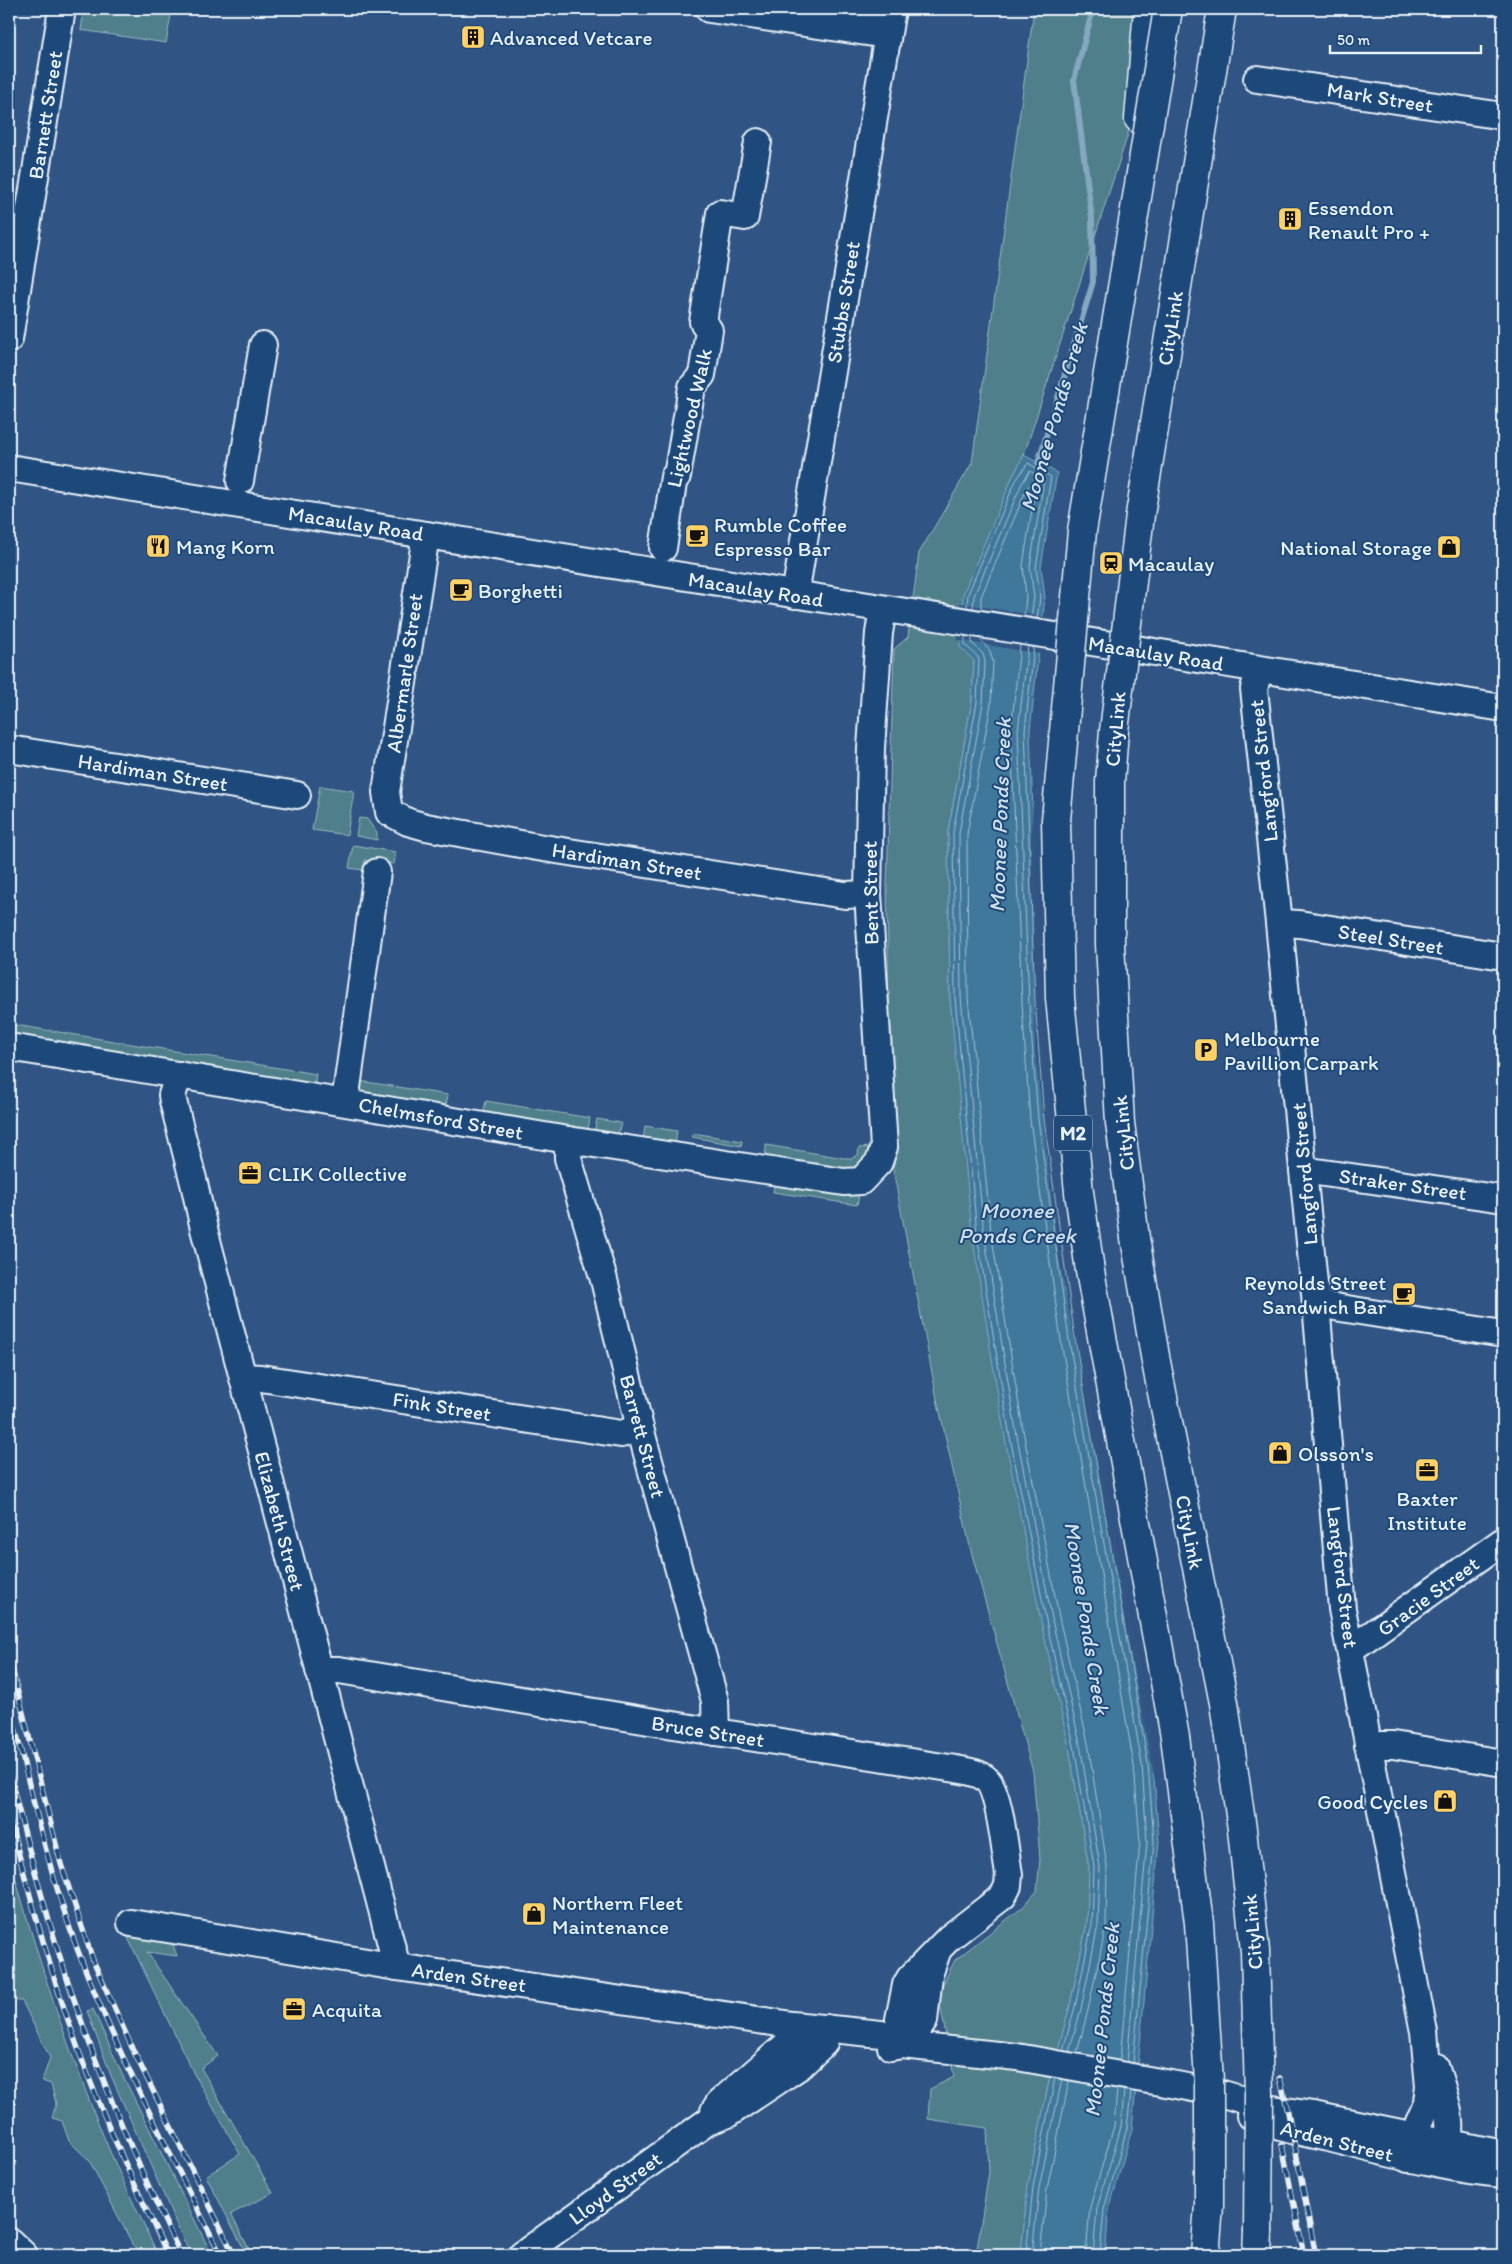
<svg xmlns="http://www.w3.org/2000/svg" width="1512" height="2264" font-family="Itim,sans-serif">
<rect width="100%" height="100%" fill="#305484"/>
<filter id="ink" filterUnits="userSpaceOnUse"><feTurbulence type="fractalNoise" baseFrequency=".02" numOctaves="2"/><feDisplacementMap in="SourceGraphic" scale="10" xChannelSelector="R" yChannelSelector="G"/><feConvolveMatrix kernelMatrix="1 2 1 2 8 2 1 2 1" color-interpolation-filters="sRGB"/></filter>
<g filter="url(#ink)">
<!-- green -->
<g fill="#4f7f8a" stroke="#9cb8c1">
<polygon points="84,9 172,9 166,43 81,30"/>
<polygon points="1034,9 1148,9 1128,134 1024,455 1011,480 974,660 972,701 948,832 950,998 956,1055 1089,1868 1087,1923 1070,2006 1048,2086 1028,2186 1021,2255 976,2255 989,2172 987,2128 928,2119 930,2089 954,2077 938,1994 955,1960 1023,1907 1037,1891 1040,1859 1033,1772 971,1551 937,1399 891,1159 887,884 894,649 908,637 919,553 972,463"/>
<polygon points="320,786 354,791 347,835 312,830"/>
<polygon points="359,818 367,819 377,833 377,840 356,836"/>
<polygon points="353,845 396,852 394,864 365,860 363,870 349,868"/>
<polygon points="9,1024 316,1074 314,1087 9,1043"/>
<polygon points="360,1081 448,1095 445,1109 359,1097"/>
<polygon points="486,1101 590,1118 588,1130 491,1121 484,1110"/>
<polygon points="597,1119 621,1123 618,1135 594,1132"/>
<polygon points="645,1126 677,1131 675,1145 643,1140"/>
<polygon points="693,1133 742,1141 741,1146 692,1137"/>
<polygon points="766,1145 844,1158 853,1158 858,1155 859,1148 871,1147 873,1149 856,1174 765,1163"/>
<polygon points="775,1181 859,1195 857,1205 773,1192"/>
<path d="M9,1854C33,1944 62,2033 97,2120C115,2166 137,2210 158,2255H144L132,2243L89,2160L69,2141L62,2121L52,2118L56,2103L51,2084L42,2081L50,2058L22,2001H17L9,1994Z"/>
<polygon points="127,1936 161,1939 173,1945 177,1956 147,1952 218,2056 201,2068 273,2193 231,2214 252,2255 247,2255 206,2176 240,2154 194,2074"/>
<polygon points="93,2009 122,2074 212,2255 191,2255 184,2241 112,2078 87,2011"/>
</g>
<!-- water -->
<polygon fill="#40789b" stroke="#83a8c0" points="1024,455 1057,473 1041,567 1045,597 1030,730 1040,1002 1049,1118 1080,1338 1153,1764 1159,1842 1132,2129 1109,2210 1105,2255 1021,2255 1028,2186 1048,2086 1070,2006 1087,1923 1089,1868 1069,1747 1042,1626 1004,1433 972,1234 950,998 948,832 972,701 974,661 960,647 963,594 1011,480"/>
<!-- pier -->
<g fill="#305484">
<polygon points="960,603 1045,617 1041,654 958,640"/>
<polygon points="1034,781 1043,1002 1052,1118 1082,1338 1156,1763 1157,1791 1137,1689 1057,1246 1035,1051 1031,838"/>
</g>
<g fill="none" stroke-linecap="round" stroke-linejoin="round">
<!-- shore -->
<g stroke="#a5c1d3" stroke-width="1">
<polyline points="967,607 968,594 1015,482 1028,463 1051,477 1036,567 1040,597 1037,619"/>
<polyline points="973,608 974,596 1021,485 1030,471 1044,480 1030,566 1034,597 1031,618"/>
<polyline points="981,610 981,597 1027,488 1033,482 1036,485 1023,565 1026,597 1024,616"/>
<polyline points="965,636 965,645 978,657 979,661 977,702 953,832 955,998 977,1234 1009,1432 1047,1625 1074,1746 1094,1867 1092,1924 1075,2007 1063,2050"/>
<polyline points="972,637 972,643 983,654 985,661 983,703 959,833 961,997 984,1233 1016,1431 1053,1624 1080,1744 1100,1867 1098,1925 1081,2009 1069,2052"/>
<polyline points="979,638 990,651 993,662 991,704 967,834 968,997 991,1232 1023,1430 1060,1622 1088,1743 1107,1866 1106,1926 1088,2010 1077,2053"/>
<polyline points="1020,645 1011,731 1022,1003 1030,1120 1061,1341 1134,1766 1140,1842 1120,2060"/>
<polyline points="1028,646 1018,731 1029,1003 1038,1119 1069,1340 1142,1765 1147,1842 1127,2062"/>
<polyline points="1034,647 1025,730 1035,1002 1044,1119 1075,1339 1148,1764 1154,1842 1133,2063"/>
<polyline points="1026,2255 1033,2187 1055,2078"/>
<polyline points="1032,2255 1039,2188 1062,2079"/>
<polyline points="1040,2255 1047,2189 1069,2081"/>
<polyline points="1086,2255 1090,2207 1114,2126 1117,2089"/>
<polyline points="1093,2255 1097,2208 1121,2127 1124,2090"/>
<polyline points="1100,2255 1104,2209 1127,2128 1131,2091"/>
</g>
<!-- stream -->
<polyline stroke="#83a8c0" stroke-width="6" points="1038,463 1093,282 1092,219 1074,80 1093,9"/>
<defs>
<g id="minor">
<polyline points="709,9 887,35"/>
<polyline points="860,9 891,13"/>
<polyline points="1257,79 1503,116"/>
<polyline points="9,339 62,9"/>
<polyline points="9,468 1503,708"/>
<polyline points="240,481 263,345"/>
<polyline points="426,535 386,792 389,812 408,822 426,827 537,847 845,895 868,894"/>
<polyline points="663,548 674,477 677,476 692,387 702,375 709,330 703,322 720,213 745,217 758,142"/>
<polyline points="795,595 892,9"/>
<polyline points="1259,670 1254,689 1255,698 1279,923 1316,1304 1342,1609 1424,2032 1429,2087 1426,2108 1414,2136 1408,2159"/>
<polyline points="9,749 297,795"/>
<polyline points="1279,923 1299,924 1503,956"/>
<polyline points="9,1047 568,1140 844,1182 861,1181 879,1162 884,1147 868,894 871,748 879,633 883,610"/>
<polyline points="179,1075 172,1095 173,1101 194,1183 204,1229 397,1967"/>
<polyline points="345,1102 377,872"/>
<polyline points="568,1140 568,1158 604,1280 640,1428 715,1701 716,1732"/>
<polyline points="1303,1170 1503,1199"/>
<polyline points="1316,1304 1503,1334"/>
<polyline points="243,1377 261,1378 621,1434 640,1428"/>
<polyline points="1351,1649 1503,1541"/>
<path d="M319,1670H339L716,1732L956,1769C966,1771 978,1772 986,1779C1000,1791 1005,1853 1009,1874L1008,1886L1003,1896L949,1938L910,1978L906,1985L899,2019L907,2045"/>
<polyline points="1368,1745 1393,1745 1503,1763"/>
<polyline points="131,1923 397,1967 792,2025 881,2034 902,2045"/>
<polyline points="907,2045 924,2021 929,1975 937,1952"/>
<polyline points="891,2047 902,2045 1017,2057 1177,2085 1223,2094 1273,2109 1313,2115 1503,2154"/>
<path d="M1435,2066C1447,2103 1454,2120 1446,2160"/>
<polyline points="714,2111 719,2103 807,2027"/>
<path d="M1251,2116C1275,2128 1302,2132 1328,2138C1386,2152 1443,2169 1503,2174"/>
<polyline points="9,2241 24,2255"/>
<polyline points="522,2255 707,2122 728,2114 800,2066 824,2043 826,2028"/>
</g>
<g id="highway">
<polyline points="1139,119 1148,9"/>
<polyline points="1257,2255 1258,2232"/>
</g>
</defs>
<!-- minor casing -->
<use href="#minor" stroke="#e8f1f8" stroke-width="30"/>
<!-- highway casing -->
<use href="#highway" stroke="#e8f1f8" stroke-width="31"/>
<!-- minor -->
<use href="#minor" stroke="#1f4a7a" stroke-width="26"/>
<!-- highway -->
<use href="#highway" stroke="#1f4a7a" stroke-width="28"/>
<defs>
<g id="rail">
<polyline points="9,1657 61,1864 93,1960 134,2052 234,2255"/>
<path d="M9,1703C30,1786 48,1871 78,1951C118,2056 171,2155 221,2255"/>
<path d="M9,1772C29,1851 50,1931 77,2008C106,2093 142,2175 181,2255"/>
<path d="M9,1817C32,1905 56,1993 89,2078C113,2139 140,2197 168,2255"/>
<path d="M1280,2078C1295,2136 1303,2196 1316,2255"/>
<polyline points="1282,2145 1304,2255"/>
</g>
</defs>
<!-- rail casing -->
<use href="#rail" stroke="#e8f1f8" stroke-width="5.5"/>
<!-- rail -->
<use href="#rail" stroke="#1f4a7a" stroke-width="4" stroke-dasharray="11" stroke-linecap="butt"/>
<defs>
<g id="highway-bridge">
<polyline points="1168,9 1082,531 1056,820 1060,998 1079,1192 1090,1271 1175,1737 1199,1923 1209,2081 1209,2206 1205,2255"/>
<polyline points="1222,9 1140,515 1114,731 1110,782 1110,944 1120,1123 1135,1238 1156,1362 1224,1703 1242,1829 1255,1951 1259,2094 1258,2232"/>
</g>
</defs>
<!-- highway-bridge casing -->
<use href="#highway-bridge" stroke="#e8f1f8" stroke-width="31" stroke-linecap="butt"/>
<!-- highway-bridge -->
<use href="#highway-bridge" stroke="#1f4a7a" stroke-width="28"/>
</g>
</g>
<!-- icons -->
<defs>
<symbol id="building-square" viewBox="-11 -11 22 22"><rect x="-9" y="-9" width="18" height="18" rx="4" fill="#ffd166" stroke="#1f4a7a"/><path d="M-4-6H4V6H1V3H-1V6H-4ZM-2.5-4.3h1.7v1.8h-1.7ZM.8-4.3h1.7v1.8H.8ZM-2.5-1h1.7V.8h-1.7ZM.8-1h1.7V.8H.8Z" fill="#111"/></symbol>
<symbol id="cafe-square" viewBox="-11 -11 22 22"><rect x="-9" y="-9" width="18" height="18" rx="4" fill="#ffd166" stroke="#1f4a7a"/><path d="M-5.5-4.5H6V0H3Q3 3.5 0 3.5H-2.5Q-5.5 3.5-5.5 0ZM3-3.2v2h1.7v-2ZM-6 4.5H4V6H-6Z" fill="#111"/></symbol>
<symbol id="restaurant-square" viewBox="-11 -11 22 22"><rect x="-9" y="-9" width="18" height="18" rx="4" fill="#ffd166" stroke="#1f4a7a"/><path d="M-5-6h1v4h1v-4h1v4h1v-4h1v5L-1.5 .5V6h-2V.5L-5-1ZM5-6V6H3V1.5H1.5Q1.5-4 5-6Z" fill="#111"/></symbol>
<symbol id="shop-square" viewBox="-11 -11 22 22"><rect x="-9" y="-9" width="18" height="18" rx="4" fill="#ffd166" stroke="#1f4a7a"/><path d="M-5-2.5h2.3a2.7 3.5 0 0 1 5.4 0H5L5.5 6h-11ZM-1.5-2.5h3a1.5 2.3 0 0 0-3 0Z" fill="#111"/></symbol>
<symbol id="station-square" viewBox="-11 -11 22 22"><rect x="-9" y="-9" width="18" height="18" rx="4" fill="#ffd166" stroke="#1f4a7a"/><path d="M-3-6H3Q5-6 5-4V2Q5 4 3 4L4.5 6H3L1.5 4h-3L-3 6H-4.5L-3 4Q-5 4-5 2V-4Q-5-6-3-6ZM-3.5-4v3h7v-3ZM-3.5 1v1.5H-2V1ZM2 1v1.5H3.5V1Z" fill="#111"/></symbol>
<symbol id="parking-square" viewBox="-11 -11 22 22"><rect x="-9" y="-9" width="18" height="18" rx="4" fill="#ffd166" stroke="#1f4a7a"/><path d="M-3.5-5.5H1a3.5 3.5 0 0 1 0 7H-1V5.5H-3.5ZM-1-3.4V-.6H.8a1.4 1.4 0 0 0 0-2.8Z" fill="#111"/></symbol>
<symbol id="office-square" viewBox="-11 -11 22 22"><rect x="-9" y="-9" width="18" height="18" rx="4" fill="#ffd166" stroke="#1f4a7a"/><path d="M-6-3h4V-5.5h4V-3h4V5H-6ZM-1-4.5V-3h2v-1.5ZM-6 0V1H6V0Z" fill="#111"/></symbol>
</defs>
<g fill-rule="evenodd">
<use href="#building-square" x="459" y="23" width="28" height="28"/>
<use href="#building-square" x="1276" y="205" width="28" height="28"/>
<use href="#cafe-square" x="683" y="522" width="28" height="28"/>
<use href="#restaurant-square" x="144" y="532" width="28" height="28"/>
<use href="#shop-square" x="1435" y="533" width="28" height="28"/>
<use href="#station-square" x="1097" y="549" width="28" height="28"/>
<use href="#cafe-square" x="447" y="576" width="28" height="28"/>
<use href="#parking-square" x="1192" y="1036" width="28" height="28"/>
<use href="#office-square" x="236" y="1159" width="28" height="28"/>
<use href="#cafe-square" x="1390" y="1280" width="28" height="28"/>
<use href="#shop-square" x="1266" y="1439" width="28" height="28"/>
<use href="#office-square" x="1413" y="1456" width="28" height="28"/>
<use href="#shop-square" x="1431" y="1787" width="28" height="28"/>
<use href="#shop-square" x="520" y="1900" width="28" height="28"/>
<use href="#office-square" x="280" y="1995" width="28" height="28"/>
</g>
<g text-anchor="middle" dominant-baseline="central" stroke-width="4" stroke-linejoin="round" paint-order="stroke">
<!-- shield labels -->
<rect fill="#1f4a7a" stroke="#acbfd2" stroke-width="1" x="1054" y="1115.5" width="38" height="35" rx="4"/>
<g font-size="20" font-weight="bold" fill="#e8f1f8">
<text x="1073" y="1133">M2</text>
</g>
<!-- poi labels -->
<g font-size="21" fill="#e8f1f8" stroke="#1f4a7a" text-anchor="start">
<text x="490" y="37">Advanced Vetcare</text>
<text x="1308" y="207">Essendon<tspan x="1308" dy="24">Renault Pro +</tspan></text>
<text x="714" y="524">Rumble Coffee<tspan x="714" dy="24">Espresso Bar</tspan></text>
<text x="176" y="546">Mang Korn</text>
<text x="1432" y="547" text-anchor="end">National Storage</text>
<text x="1128" y="563">Macaulay</text>
<text x="478" y="590">Borghetti</text>
<text x="1224" y="1038">Melbourne<tspan x="1224" dy="24">Pavillion Carpark</tspan></text>
<text x="268" y="1173">CLIK Collective</text>
<text x="1386" y="1282" text-anchor="end">Reynolds Street<tspan x="1386" dy="24">Sandwich Bar</tspan></text>
<text x="1298" y="1453">Olsson's</text>
<text x="1427" y="1498" text-anchor="middle">Baxter<tspan x="1427" dy="24">Institute</tspan></text>
<text x="1428" y="1801" text-anchor="end">Good Cycles</text>
<text x="552" y="1902">Northern Fleet<tspan x="552" dy="24">Maintenance</tspan></text>
<text x="312" y="2009">Acquita</text>
</g>
<!-- street labels -->
<g font-size="21" fill="#e8f1f8" stroke="#1f4a7a">
<text transform="translate(1380 97) rotate(9)">Mark Street</text>
<text transform="translate(45 115) rotate(-81)">Barnett Street</text>
<text transform="translate(843 302) rotate(-81)">Stubbs Street</text>
<text transform="translate(1170 328) rotate(-81)">CityLink</text>
<text transform="translate(689 418) rotate(-77)">Lightwood Walk</text>
<text transform="translate(356 523) rotate(9)">Macaulay Road</text>
<text transform="translate(756 589) rotate(9)">Macaulay Road</text>
<text transform="translate(1156 653) rotate(9)">Macaulay Road</text>
<text transform="translate(404 673) rotate(-82)">Albermarle Street</text>
<text transform="translate(1115 729) rotate(-85)">CityLink</text>
<text transform="translate(1263 771) rotate(-96)">Langford Street</text>
<text transform="translate(153 772) rotate(9)">Hardiman Street</text>
<text transform="translate(627 861) rotate(9)">Hardiman Street</text>
<text transform="translate(870 893) rotate(-91)">Bent Street</text>
<text transform="translate(1391 939) rotate(9)">Steel Street</text>
<text transform="translate(441 1118) rotate(10)">Chelmsford Street</text>
<text transform="translate(1123 1133) rotate(-96)">CityLink</text>
<text transform="translate(1304 1174) rotate(-95)">Langford Street</text>
<text transform="translate(1403 1184) rotate(8)">Straker Street</text>
<text transform="translate(442 1406) rotate(9)">Fink Street</text>
<text transform="translate(643 1436) rotate(75)">Barrett Street</text>
<text transform="translate(280 1521) rotate(75)">Elizabeth Street</text>
<text transform="translate(1190 1532) rotate(79)">CityLink</text>
<text transform="translate(1343 1577) rotate(83)">Langford Street</text>
<text transform="translate(1428 1596) rotate(-36)">Gracie Street</text>
<text transform="translate(708 1731) rotate(9)">Bruce Street</text>
<text transform="translate(1252 1932) rotate(-95)">CityLink</text>
<text transform="translate(469 1977) rotate(8)">Arden Street</text>
<text transform="translate(1337 2141) rotate(14)">Arden Street</text>
<text transform="translate(615 2188) rotate(-36)">Lloyd Street</text>
</g>
<!-- water labels -->
<g font-size="22" font-style="italic" fill="#cfdfea" stroke="#1f4a7a">
<text transform="translate(1054 417) rotate(-74)">Moonee Ponds Creek</text>
<text transform="translate(1000 815) rotate(-88)">Moonee Ponds Creek</text>
<text x="1017" y="1210">Moonee<tspan x="1017" dy="25">Ponds Creek</tspan></text>
<text transform="translate(1087 1618) rotate(81)">Moonee Ponds Creek</text>
<text transform="translate(1102 2020) rotate(-84)">Moonee Ponds Creek</text>
</g>
</g>
<!-- margin -->
<rect width="1512" height="2264" fill="none" stroke="#1f4a7a" stroke-width="30"/>
<rect x="15" y="15" width="1482" height="2234" fill="none" stroke="#e8f1f8" stroke-width="2" filter="url(#ink)"/>
<!-- scale -->
<path d="M1330 45v8h151v-8" fill="none" stroke="#e8f1f8" stroke-width="2.5"/>
<text x="1337" y="45" font-size="15" fill="#e8f1f8" stroke="#1f4a7a" stroke-width="4" paint-order="stroke">50 m</text>
</svg>
